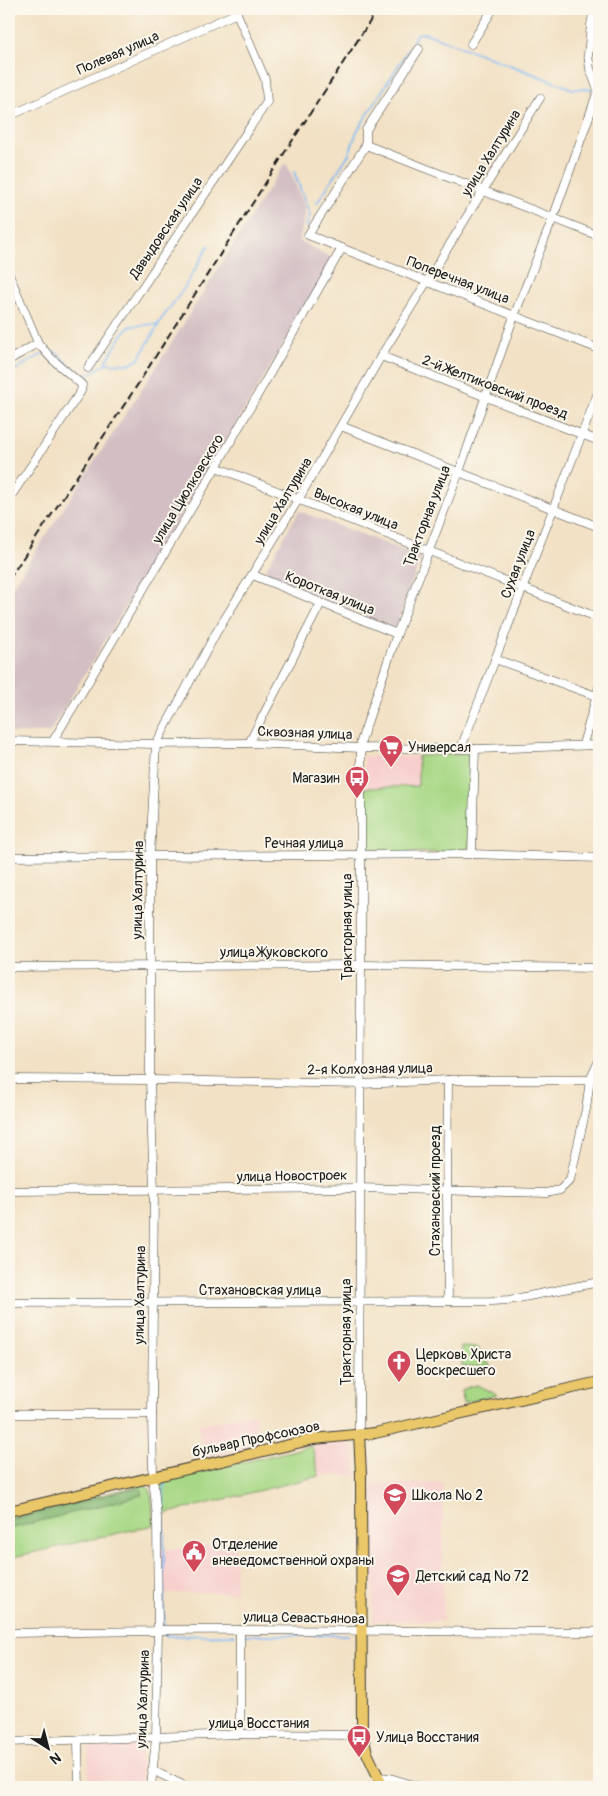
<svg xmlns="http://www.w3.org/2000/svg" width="608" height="1796" font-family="Pangolin,sans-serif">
<rect width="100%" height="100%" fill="#fbf7ec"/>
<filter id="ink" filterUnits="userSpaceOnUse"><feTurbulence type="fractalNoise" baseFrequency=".02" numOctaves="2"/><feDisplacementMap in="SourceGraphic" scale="10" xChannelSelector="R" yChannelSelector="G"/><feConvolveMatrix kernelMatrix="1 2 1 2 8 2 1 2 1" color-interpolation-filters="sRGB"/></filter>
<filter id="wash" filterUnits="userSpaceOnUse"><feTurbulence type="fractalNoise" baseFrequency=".0096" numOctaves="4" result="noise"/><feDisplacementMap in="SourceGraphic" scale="20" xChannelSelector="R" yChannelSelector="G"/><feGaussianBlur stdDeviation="1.12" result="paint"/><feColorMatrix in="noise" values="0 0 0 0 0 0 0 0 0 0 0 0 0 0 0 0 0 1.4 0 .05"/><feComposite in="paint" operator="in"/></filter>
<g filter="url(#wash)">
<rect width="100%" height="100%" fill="#f2e1c4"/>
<!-- built -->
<g fill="#f7d0cd">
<polygon points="364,756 418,756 418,786 364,788"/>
<polygon points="254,1413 260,1445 205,1458 198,1425"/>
<polygon points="339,1440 347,1442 354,1449 357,1475 319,1476 312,1446"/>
<polygon points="443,1483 443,1621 373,1621 372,1484"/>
<polygon points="235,1543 236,1592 160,1594 160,1550"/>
<polygon points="141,1746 142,1787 89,1787 88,1748"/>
</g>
<!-- industrial -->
<g fill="#d2bec3">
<polygon points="284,164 287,165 304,205 304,218 299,241 334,259 215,459 49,733 9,733 9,592 155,369"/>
<polygon points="299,511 421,557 396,628 269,579 265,576 264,572"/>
</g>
<!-- green -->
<g fill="#a8d886" stroke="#627a51">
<polygon points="470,754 469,852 365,853 364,788 418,786 418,756"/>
<polygon points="461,1347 479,1348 479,1358 483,1358 484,1362 488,1362 490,1366 462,1367"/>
<polygon points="477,1385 497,1395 463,1403 462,1390 468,1387"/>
<polygon points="312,1446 319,1476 160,1515 159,1482"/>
<polygon points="141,1485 146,1486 151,1491 154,1525 9,1558 9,1518"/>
</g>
<!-- forest -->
<polygon fill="#86b873" stroke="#516a48" points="139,1487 142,1490 142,1495 9,1529 9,1520"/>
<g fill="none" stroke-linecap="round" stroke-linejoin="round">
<!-- stream -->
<g stroke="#81bbf2" stroke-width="2">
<polyline points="413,41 416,34 425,33 573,89 592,89"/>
<polyline points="294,172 310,215 306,228"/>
<polyline points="317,203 349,154 357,131 410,47"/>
<polyline points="50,351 57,353 81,377 89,374 104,365 124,332 131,326 158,324 185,287 209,245"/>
<polyline points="105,363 128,364 138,360 159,324"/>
<polyline points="9,373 43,354"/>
<polyline points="164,1514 164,1482"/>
<polyline points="164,1518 164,1627"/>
<polyline points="164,1634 164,1636 235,1635"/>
<polyline points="246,1635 348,1635"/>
</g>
</g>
</g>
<g filter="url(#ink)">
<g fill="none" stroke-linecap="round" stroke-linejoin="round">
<defs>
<g id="minor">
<polyline points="471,44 493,9"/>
<polyline points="419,49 366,130 366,145 308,235 599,349"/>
<polyline points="9,116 237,13"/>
<polyline points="366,145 599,236"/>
<polyline points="9,274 38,343 51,358 82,385 81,391 9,499"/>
<polyline points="381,356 599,441"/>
<polyline points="9,360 38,343"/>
<polyline points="88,368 267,102 265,79 235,9"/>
<polyline points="341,426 599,527"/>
<polyline points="216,467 599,618"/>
<polyline points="253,575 397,634"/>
<polyline points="495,659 596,696"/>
<polyline points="9,741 156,744 249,743 361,748 475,749 599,745"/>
<polyline points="53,741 216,467 342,248"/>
<polyline points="249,743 321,603"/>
<polyline points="583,744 599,687"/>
<polyline points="461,748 599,390"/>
<polyline points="472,854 475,749"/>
<polyline points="9,857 472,854 599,858"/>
<polyline points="9,967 361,965 599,968"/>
<polyline points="9,1079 150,1080 361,1084 448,1080 590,1080"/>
<polyline points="9,1191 359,1188 546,1193 560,1190 570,1180 586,1109 590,1080 599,1061"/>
<polyline points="448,1301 447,1191 448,1080"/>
<polyline points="9,1303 492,1301 509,1300 599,1282"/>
<polyline points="9,1414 152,1414"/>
<polyline points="359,1434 361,965 361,741 397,634 459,472 514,316 553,218 590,114 598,90 590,69 588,55 591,25 594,9"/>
<polyline points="240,1630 240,1734"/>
<path d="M9,1633L154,1631L158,1630C305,1629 452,1632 599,1632"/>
<polyline points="78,1741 79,1787"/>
<polyline points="9,1742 240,1734 354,1735 362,1733"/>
<polyline points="152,1770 187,1787"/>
<polyline points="379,1777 390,1778 420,1787"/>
<polyline points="151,1787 156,1738 158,1630 157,1518 153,1477 152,1414 154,1190 150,1080 150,856 156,744 216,633 298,500 381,356 540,98"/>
</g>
<g id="major">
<polyline points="359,1434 361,1474 362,1733 367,1753 383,1787"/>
<polyline points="9,1511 314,1439 375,1433 599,1382"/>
</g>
</defs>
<!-- minor casing -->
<use href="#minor" stroke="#3c3a35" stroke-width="9"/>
<!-- major casing -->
<use href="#major" stroke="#3c3a35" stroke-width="12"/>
<!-- minor -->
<use href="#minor" stroke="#fff" stroke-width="8"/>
<!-- major -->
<use href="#major" stroke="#eac769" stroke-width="10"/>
<!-- rail -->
<polyline stroke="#1c1c1c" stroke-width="2" stroke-dasharray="8 4" stroke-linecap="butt" points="9,579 138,384 285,152 378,9"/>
</g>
</g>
<!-- icons -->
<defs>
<symbol id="supermarket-pin" viewBox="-11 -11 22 30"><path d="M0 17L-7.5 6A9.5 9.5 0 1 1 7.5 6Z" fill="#d1495b" stroke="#fbf7ec"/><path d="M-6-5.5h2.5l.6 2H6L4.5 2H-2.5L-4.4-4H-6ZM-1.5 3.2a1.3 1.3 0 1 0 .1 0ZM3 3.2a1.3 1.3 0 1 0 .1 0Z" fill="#fff"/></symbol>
<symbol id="bus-pin" viewBox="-11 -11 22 30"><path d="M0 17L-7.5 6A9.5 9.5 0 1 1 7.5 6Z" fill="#d1495b" stroke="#fbf7ec"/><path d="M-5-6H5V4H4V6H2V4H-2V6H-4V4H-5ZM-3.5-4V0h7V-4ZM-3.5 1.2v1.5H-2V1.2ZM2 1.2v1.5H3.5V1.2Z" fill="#fff"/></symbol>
<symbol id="church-pin" viewBox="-11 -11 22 30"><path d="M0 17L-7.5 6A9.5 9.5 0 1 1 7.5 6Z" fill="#d1495b" stroke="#fbf7ec"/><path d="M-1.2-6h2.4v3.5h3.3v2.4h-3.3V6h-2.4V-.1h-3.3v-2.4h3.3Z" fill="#fff"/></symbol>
<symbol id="school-pin" viewBox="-11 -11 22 30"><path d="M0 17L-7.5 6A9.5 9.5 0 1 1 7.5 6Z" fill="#d1495b" stroke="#fbf7ec"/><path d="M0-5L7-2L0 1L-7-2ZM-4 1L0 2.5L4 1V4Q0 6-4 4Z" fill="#fff"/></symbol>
<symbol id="civic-pin" viewBox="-11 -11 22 30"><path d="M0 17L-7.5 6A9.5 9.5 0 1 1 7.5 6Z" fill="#d1495b" stroke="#fbf7ec"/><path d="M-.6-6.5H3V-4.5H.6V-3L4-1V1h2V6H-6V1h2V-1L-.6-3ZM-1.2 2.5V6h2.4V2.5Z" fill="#fff"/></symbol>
</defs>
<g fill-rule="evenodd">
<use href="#supermarket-pin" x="377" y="733" width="28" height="38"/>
<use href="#bus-pin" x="343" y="764" width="28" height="38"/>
<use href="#church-pin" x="385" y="1348" width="28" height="38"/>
<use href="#school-pin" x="381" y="1481" width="28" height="38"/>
<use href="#civic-pin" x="180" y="1538" width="28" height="38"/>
<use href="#school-pin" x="384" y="1562" width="28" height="38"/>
<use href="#bus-pin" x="345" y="1723" width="28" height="38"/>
</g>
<g text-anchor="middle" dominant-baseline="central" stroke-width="4" stroke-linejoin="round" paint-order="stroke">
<!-- street labels -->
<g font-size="14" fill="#1c1c1c" stroke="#fbf7ec">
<text transform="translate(118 53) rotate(-24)">Полевая улица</text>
<text transform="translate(491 153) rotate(-58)">улица Халтурина</text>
<text transform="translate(166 228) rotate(-56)">Давыдовская улица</text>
<text transform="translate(458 280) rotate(21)">Поперечная улица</text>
<text transform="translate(495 387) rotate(21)">2-й Желтиковский проезд</text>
<text transform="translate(188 489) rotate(-59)">улица Циолковского</text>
<text transform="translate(283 501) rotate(-59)">улица Халтурина</text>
<text transform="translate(356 509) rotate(22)">Высокая улица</text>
<text transform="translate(427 516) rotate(-69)">Тракторная улица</text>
<text transform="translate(518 564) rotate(-69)">Сухая улица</text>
<text transform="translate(330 593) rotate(22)">Короткая улица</text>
<text transform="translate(305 733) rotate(2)">Сквозная улица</text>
<text x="304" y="843">Речная улица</text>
<text transform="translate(138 890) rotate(-89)">улица Халтурина</text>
<text transform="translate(347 927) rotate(-90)">Тракторная улица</text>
<text x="274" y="952">улица Жуковского</text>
<text transform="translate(370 1069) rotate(-1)">2-я Колхозная улица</text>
<text transform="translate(292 1176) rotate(-1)">улица Новостроек</text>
<text transform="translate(435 1191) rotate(-90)">Стахановский проезд</text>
<text x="260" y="1290">Стахановская улица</text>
<text transform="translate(140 1295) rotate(-89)">улица Халтурина</text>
<text transform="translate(346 1332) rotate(-90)">Тракторная улица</text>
<text transform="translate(256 1439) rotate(-12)">бульвар Профсоюзов</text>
<text transform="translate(304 1618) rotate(1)">улица Севастьянова</text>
<text transform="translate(143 1699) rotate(-88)">улица Халтурина</text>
<text x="259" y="1723">улица Восстания</text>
</g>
<!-- poi labels -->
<g font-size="14" fill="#1c1c1c" stroke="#fbf7ec" text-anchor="start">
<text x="408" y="747">Универсал</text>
<text x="340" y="778" text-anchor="end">Магазин</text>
<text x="416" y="1354">Церковь Христа<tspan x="416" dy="16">Воскресшего</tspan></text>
<text x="412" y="1495">Школа № 2</text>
<text x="212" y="1544">Отделение<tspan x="212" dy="16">вневедомственной охраны</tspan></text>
<text x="416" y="1576">Детский сад № 72</text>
<text x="376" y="1737">Улица Восстания</text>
</g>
</g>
<!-- margin -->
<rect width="608" height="1796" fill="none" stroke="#fbf7ec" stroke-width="30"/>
<!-- north arrow -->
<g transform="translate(48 1748) rotate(144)" stroke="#fbf7ec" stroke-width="4" paint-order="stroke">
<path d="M0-4L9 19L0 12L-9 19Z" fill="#1c1c1c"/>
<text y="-8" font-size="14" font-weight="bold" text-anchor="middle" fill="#1c1c1c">N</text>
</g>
</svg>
